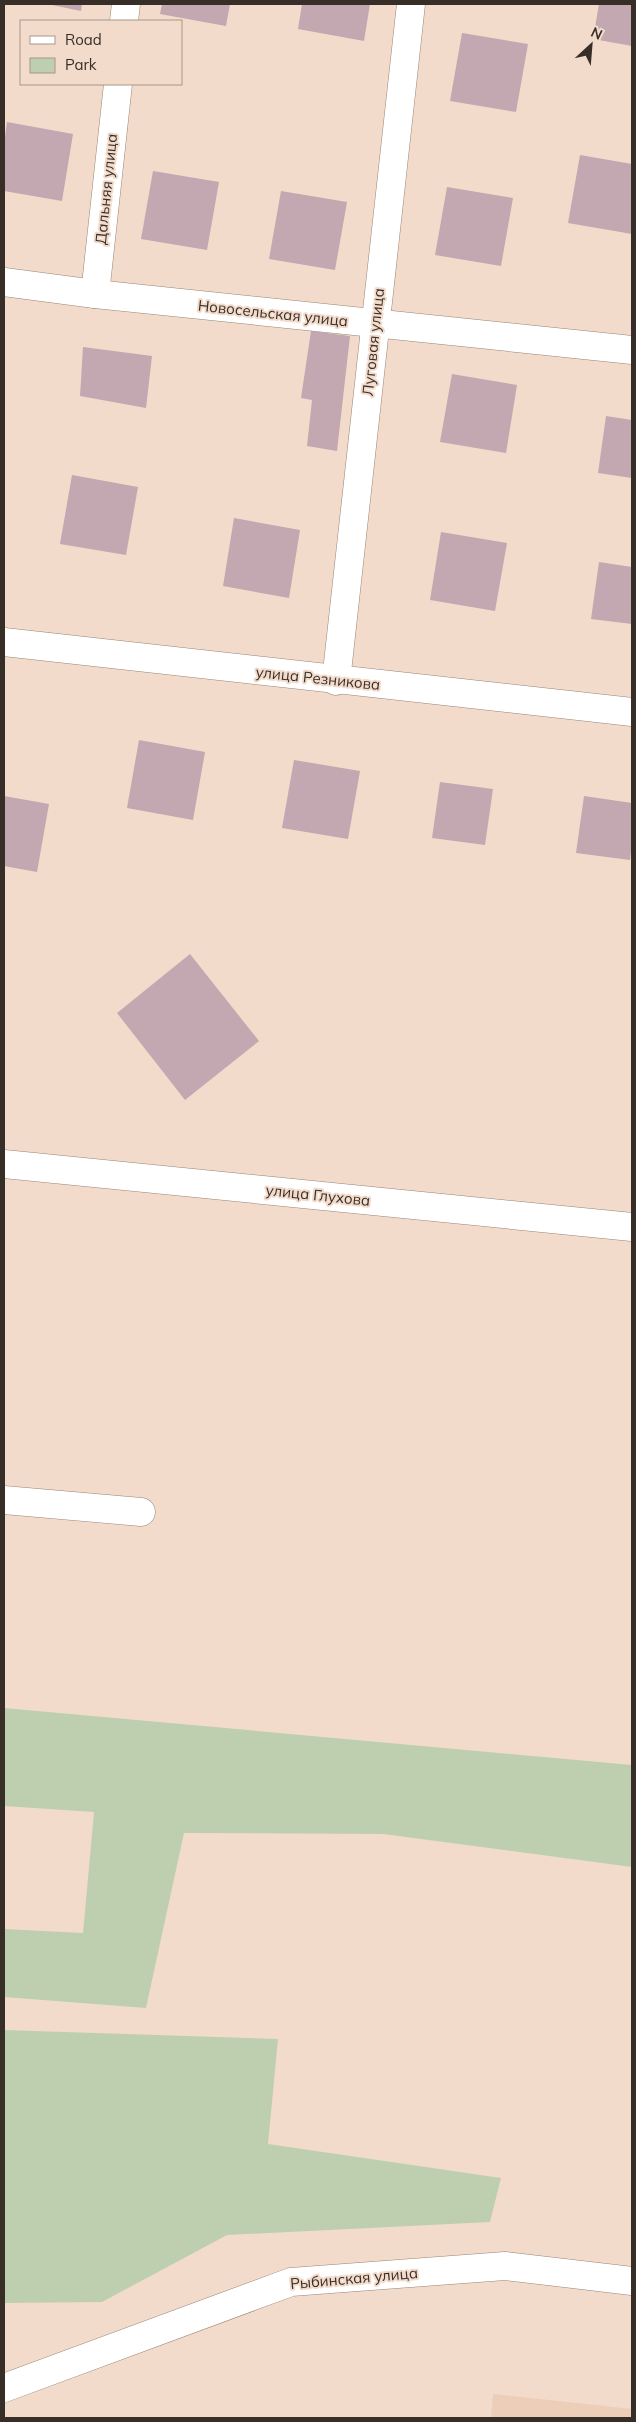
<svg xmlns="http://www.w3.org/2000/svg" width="636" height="2422" font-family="Mulish,sans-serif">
<rect width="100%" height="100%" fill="#f3dbcb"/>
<!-- built -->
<polygon fill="#edceb9" points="493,2394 632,2409 632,2418 491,2418"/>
<!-- green -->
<g fill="#becfaf">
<polygon points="4,1708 632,1765 632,1867 383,1834 184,1833 146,2008 4,1997 4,1929 83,1933 94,1812 4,1806"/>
<polygon points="4,2030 278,2039 268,2144 501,2178 490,2222 227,2235 102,2302 4,2303"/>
</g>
<!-- building -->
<g fill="#c3a7b1">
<polygon points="47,4 82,4 81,11"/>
<polygon points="162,4 230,4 226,26 160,14"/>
<polygon points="302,4 370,4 364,41 298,29"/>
<polygon points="599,4 632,4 632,46 593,39"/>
<polygon points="462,33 528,44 516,112 450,101"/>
<polygon points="7,122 73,134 62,201 4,191 4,144"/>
<polygon points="580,155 632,164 632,234 568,223"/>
<polygon points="153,171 219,182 207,250 141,239"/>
<polygon points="447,187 513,198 501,266 435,255"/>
<polygon points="281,191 347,202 335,270 269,259"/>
<polygon points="311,331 350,336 337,451 307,446 312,400 301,398"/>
<polygon points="83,347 152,356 146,408 80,396"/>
<polygon points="452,374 517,385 506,453 440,442"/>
<polygon points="606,416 632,420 632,478 598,473"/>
<polygon points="72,475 138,487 126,555 60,544"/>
<polygon points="234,518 300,530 289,598 223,586"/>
<polygon points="441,532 507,543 495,611 430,600"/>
<polygon points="599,562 632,567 632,624 591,619"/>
<polygon points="139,740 205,752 193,820 127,808"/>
<polygon points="294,760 360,771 348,839 282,828"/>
<polygon points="440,782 493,789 485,845 432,838"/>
<polygon points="4,796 49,804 37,872 4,866"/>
<polygon points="584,796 632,803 632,842 630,860 576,853"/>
<polygon points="190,954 259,1041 185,1100 117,1013"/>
</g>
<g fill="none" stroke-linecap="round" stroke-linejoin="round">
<defs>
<g id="minor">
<polyline points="124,21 126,4"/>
<polyline points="4,282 95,294 632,350"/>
<polyline points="95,294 118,84"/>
<polyline points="4,642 632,712"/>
<polyline points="336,681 411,4"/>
<polyline points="4,1164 632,1227"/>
<polyline points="4,1500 141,1512"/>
</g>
<polyline id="major" points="4,2388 291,2282 505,2266 632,2281"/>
</defs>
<!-- minor casing -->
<use href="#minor" stroke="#9a8475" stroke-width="29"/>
<!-- major casing -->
<use href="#major" stroke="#9a8475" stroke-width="29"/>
<!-- minor -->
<use href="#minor" stroke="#fff" stroke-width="28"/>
<!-- major -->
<use href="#major" stroke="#fff" stroke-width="28"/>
</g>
<g text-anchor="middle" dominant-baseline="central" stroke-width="4" stroke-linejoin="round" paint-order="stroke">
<!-- street labels -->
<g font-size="15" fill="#382e28" stroke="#f3dbcb">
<text transform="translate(106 189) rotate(-84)">Дальняя улица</text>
<text transform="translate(273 313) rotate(6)">Новосельская улица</text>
<text transform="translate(373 342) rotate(-84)">Луговая улица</text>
<text transform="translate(318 678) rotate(6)">улица Резникова</text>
<text transform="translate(318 1195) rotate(6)">улица Глухова</text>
<text transform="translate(354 2278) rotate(-5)">Рыбинская улица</text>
</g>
</g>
<!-- border -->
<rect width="636" height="2422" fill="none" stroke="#382e28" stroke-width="10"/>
<!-- legend -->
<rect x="20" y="20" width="162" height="65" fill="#f3dbcb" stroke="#a8968a"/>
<rect x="30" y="36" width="25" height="8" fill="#ffffff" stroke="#a8968a"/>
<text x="65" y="45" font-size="15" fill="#382e28">Road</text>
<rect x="30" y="58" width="25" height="15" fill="#becfaf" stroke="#a8968a"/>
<text x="65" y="70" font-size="15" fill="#382e28">Park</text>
<!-- north arrow -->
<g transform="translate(591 45) rotate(26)" stroke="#f3dbcb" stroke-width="4" paint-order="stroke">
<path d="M0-4L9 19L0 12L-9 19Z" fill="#382e28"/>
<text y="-8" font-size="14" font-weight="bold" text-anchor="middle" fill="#382e28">N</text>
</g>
</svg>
